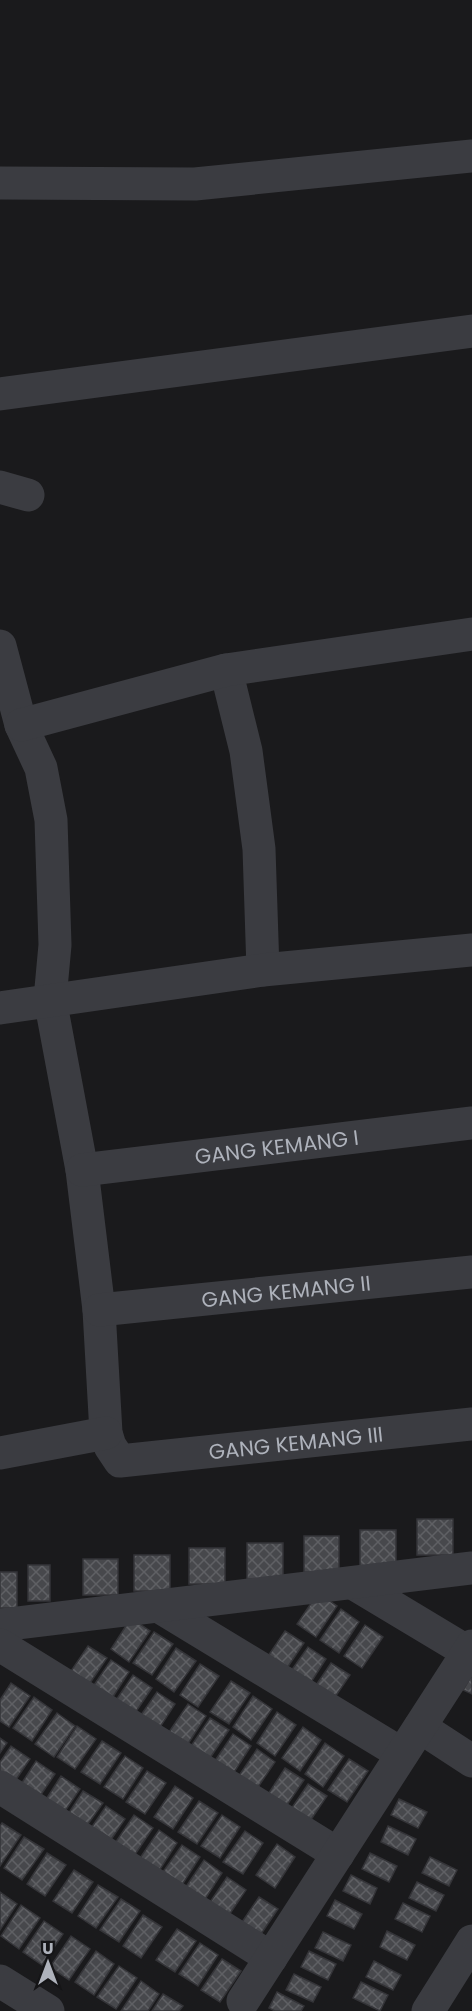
<svg xmlns="http://www.w3.org/2000/svg" width="472" height="2011" font-family="Poppins,sans-serif">
<defs>
<pattern id="building-cross-hatch" width="8" height="8" patternUnits="userSpaceOnUse" patternTransform="scale(1.5)"><rect width="8" height="8" fill="#47484c"/><path d="M0 0l8 8M0 8l8-8" fill="none" stroke="#5f6064"/></pattern>
</defs>
<rect width="100%" height="100%" fill="#1a1a1c"/>
<!-- building -->
<g fill="url(#building-cross-hatch)" stroke="#343438" stroke-width="1.5">
<rect x="417" y="1519" width="36" height="36"/>
<rect x="360" y="1530" width="36" height="36"/>
<rect x="304" y="1536" width="35" height="36"/>
<rect x="247" y="1543" width="36" height="36"/>
<rect x="189" y="1548" width="36" height="36"/>
<rect x="134" y="1555" width="36" height="36"/>
<rect x="83" y="1559" width="35" height="36"/>
<rect x="28" y="1565" width="22" height="36"/>
<rect x="0" y="1572" width="17" height="36"/>
<polygon points="318,1593 337,1606 316,1637 297,1624"/>
<polygon points="341,1609 359,1622 339,1653 320,1640"/>
<polygon points="131,1618 150,1631 129,1662 111,1649"/>
<polygon points="365,1625 383,1637 362,1668 344,1656"/>
<polygon points="285,1631 304,1643 283,1674 264,1662"/>
<polygon points="154,1632 173,1644 152,1675 133,1663"/>
<polygon points="88,1646 107,1658 86,1689 67,1677"/>
<polygon points="308,1647 326,1659 306,1690 286,1678"/>
<polygon points="176,1648 196,1661 174,1692 156,1679"/>
<polygon points="111,1660 129,1672 109,1703 90,1691"/>
<polygon points="331,1663 350,1675 329,1706 310,1694"/>
<polygon points="200,1664 219,1676 198,1707 180,1695"/>
<polygon points="133,1675 152,1688 131,1719 112,1706"/>
<polygon points="472,1675 472,1694 463,1690"/>
<polygon points="231,1681 250,1693 229,1724 210,1712"/>
<polygon points="11,1683 30,1696 9,1727 0,1721 0,1700"/>
<polygon points="157,1692 175,1704 155,1735 136,1722"/>
<polygon points="253,1696 272,1709 251,1740 233,1727"/>
<polygon points="34,1697 52,1710 32,1741 13,1728"/>
<polygon points="188,1704 206,1716 186,1747 167,1735"/>
<polygon points="277,1712 296,1725 275,1756 257,1743"/>
<polygon points="57,1713 75,1726 54,1757 35,1744"/>
<polygon points="210,1718 229,1730 208,1761 189,1749"/>
<polygon points="77,1726 96,1739 75,1769 57,1757"/>
<polygon points="303,1727 321,1740 300,1771 282,1758"/>
<polygon points="233,1734 251,1746 231,1777 212,1765"/>
<polygon points="0,1738 7,1743 0,1753"/>
<polygon points="102,1741 121,1753 100,1784 81,1772"/>
<polygon points="325,1743 344,1756 323,1787 305,1774"/>
<polygon points="11,1746 30,1759 9,1790 0,1784 0,1762"/>
<polygon points="257,1749 275,1762 254,1793 236,1780"/>
<polygon points="125,1756 143,1768 123,1799 104,1787"/>
<polygon points="349,1759 368,1771 347,1802 328,1790"/>
<polygon points="36,1761 55,1774 34,1805 16,1792"/>
<polygon points="285,1768 304,1780 283,1811 265,1799"/>
<polygon points="147,1771 166,1783 145,1814 126,1802"/>
<polygon points="61,1776 80,1789 59,1820 41,1807"/>
<polygon points="308,1784 327,1796 306,1827 287,1815"/>
<polygon points="175,1786 193,1798 173,1829 154,1817"/>
<polygon points="83,1791 103,1803 81,1834 63,1822"/>
<polygon points="399,1799 427,1812 418,1828 391,1815"/>
<polygon points="199,1801 218,1813 197,1844 178,1832"/>
<polygon points="106,1806 125,1819 104,1850 85,1837"/>
<polygon points="134,1815 153,1828 132,1859 113,1846"/>
<polygon points="222,1815 240,1827 220,1858 201,1846"/>
<polygon points="2,1823 21,1835 0,1866 0,1826"/>
<polygon points="388,1826 416,1839 408,1855 381,1842"/>
<polygon points="159,1830 177,1843 157,1874 138,1861"/>
<polygon points="245,1831 263,1843 243,1874 223,1862"/>
<polygon points="24,1837 44,1849 22,1880 4,1868"/>
<polygon points="277,1844 295,1857 275,1888 256,1875"/>
<polygon points="182,1845 200,1857 180,1888 160,1876"/>
<polygon points="47,1853 66,1865 45,1896 27,1884"/>
<polygon points="370,1853 397,1866 389,1882 362,1869"/>
<polygon points="430,1857 457,1870 449,1886 422,1873"/>
<polygon points="204,1860 222,1873 202,1904 183,1891"/>
<polygon points="74,1870 93,1882 72,1913 53,1901"/>
<polygon points="351,1875 377,1888 370,1904 343,1891"/>
<polygon points="227,1877 246,1890 225,1921 206,1908"/>
<polygon points="417,1882 444,1895 436,1911 409,1898"/>
<polygon points="98,1885 118,1897 96,1928 78,1916"/>
<polygon points="0,1892 17,1904 0,1930"/>
<polygon points="259,1897 278,1909 257,1940 238,1928"/>
<polygon points="121,1899 140,1911 119,1942 100,1930"/>
<polygon points="335,1900 362,1914 354,1929 327,1916"/>
<polygon points="403,1903 430,1916 422,1932 395,1919"/>
<polygon points="21,1905 40,1918 19,1949 1,1936"/>
<polygon points="143,1915 162,1927 141,1958 123,1946"/>
<polygon points="44,1921 63,1934 42,1965 23,1952"/>
<polygon points="177,1929 196,1941 175,1972 156,1960"/>
<polygon points="387,1931 415,1945 407,1960 380,1947"/>
<polygon points="323,1932 351,1945 343,1961 315,1948"/>
<polygon points="71,1936 90,1949 69,1980 50,1967"/>
<polygon points="200,1943 218,1955 198,1986 179,1974"/>
<polygon points="96,1951 114,1964 94,1995 75,1982"/>
<polygon points="309,1951 336,1964 328,1980 301,1967"/>
<polygon points="222,1959 241,1971 220,2002 201,1990"/>
<polygon points="374,1961 401,1975 393,1990 366,1977"/>
<polygon points="119,1966 137,1978 116,2009 97,1997"/>
<polygon points="294,1974 321,1987 313,2002 286,1990"/>
<polygon points="141,1981 159,1994 148,2011 121,2011"/>
<polygon points="361,1982 388,1995 380,2011 353,1998"/>
<polygon points="277,1992 304,2006 301,2011 275,2011 269,2008"/>
<polygon points="163,1994 183,2006 179,2011 152,2011"/>
</g>
<g fill="none" stroke-linecap="round" stroke-linejoin="round">
<!-- minor -->
<g stroke="#3b3c41" stroke-width="33">
<polyline points="0,183 195,184 472,156"/>
<polyline points="0,394 472,331"/>
<polyline points="0,487 28,495"/>
<path id="s1" d="M0,646L21,725L41,768L51,820L55,945L50,999L82,1170L99,1310L106,1433L110,1446L120,1461L472,1424"/>
<polyline points="226,670 246,751 259,849 263,970"/>
<polyline points="21,725 226,670 472,634"/>
<polyline points="0,1008 263,970 472,950"/>
<path id="s2" d="M82,1170L472,1123"/>
<path id="s3" d="M99,1310L472,1272"/>
<polyline points="0,1453 106,1433"/>
<polyline points="353,1583 468,1652"/>
<polyline points="158,1606 402,1754"/>
<polyline points="0,1625 472,1568"/>
<polyline points="0,1645 338,1854"/>
<polyline points="420,1727 472,1761"/>
<polyline points="0,1787 271,1958"/>
<polyline points="0,1981 48,2011"/>
<polyline points="243,2001 472,1646"/>
<polyline points="428,2011 472,1941"/>
</g>
</g>
<g text-anchor="middle" dominant-baseline="central" stroke-width="4.5" stroke-linejoin="round" paint-order="stroke">
<!-- street labels -->
<g font-size="21" fill="#aeb2bb" stroke="#151517">
<text stroke="none"><textPath href="#s2" startOffset="196">GANG KEMANG I</textPath></text>
<text stroke="none"><textPath href="#s3" startOffset="188">GANG KEMANG II</textPath></text>
<text stroke="none"><textPath href="#s1" startOffset="1008">GANG KEMANG III</textPath></text>
</g>
</g>
<!-- north arrow -->
<g transform="translate(48 1963)" stroke="#151517" stroke-width="4.5" paint-order="stroke">
<path d="M0-4.5L10 22L0 15L-10 22Z" fill="#aeb2bb"/>
<text y="-9" font-size="16" font-weight="bold" text-anchor="middle" fill="#aeb2bb">U</text>
</g>
</svg>
